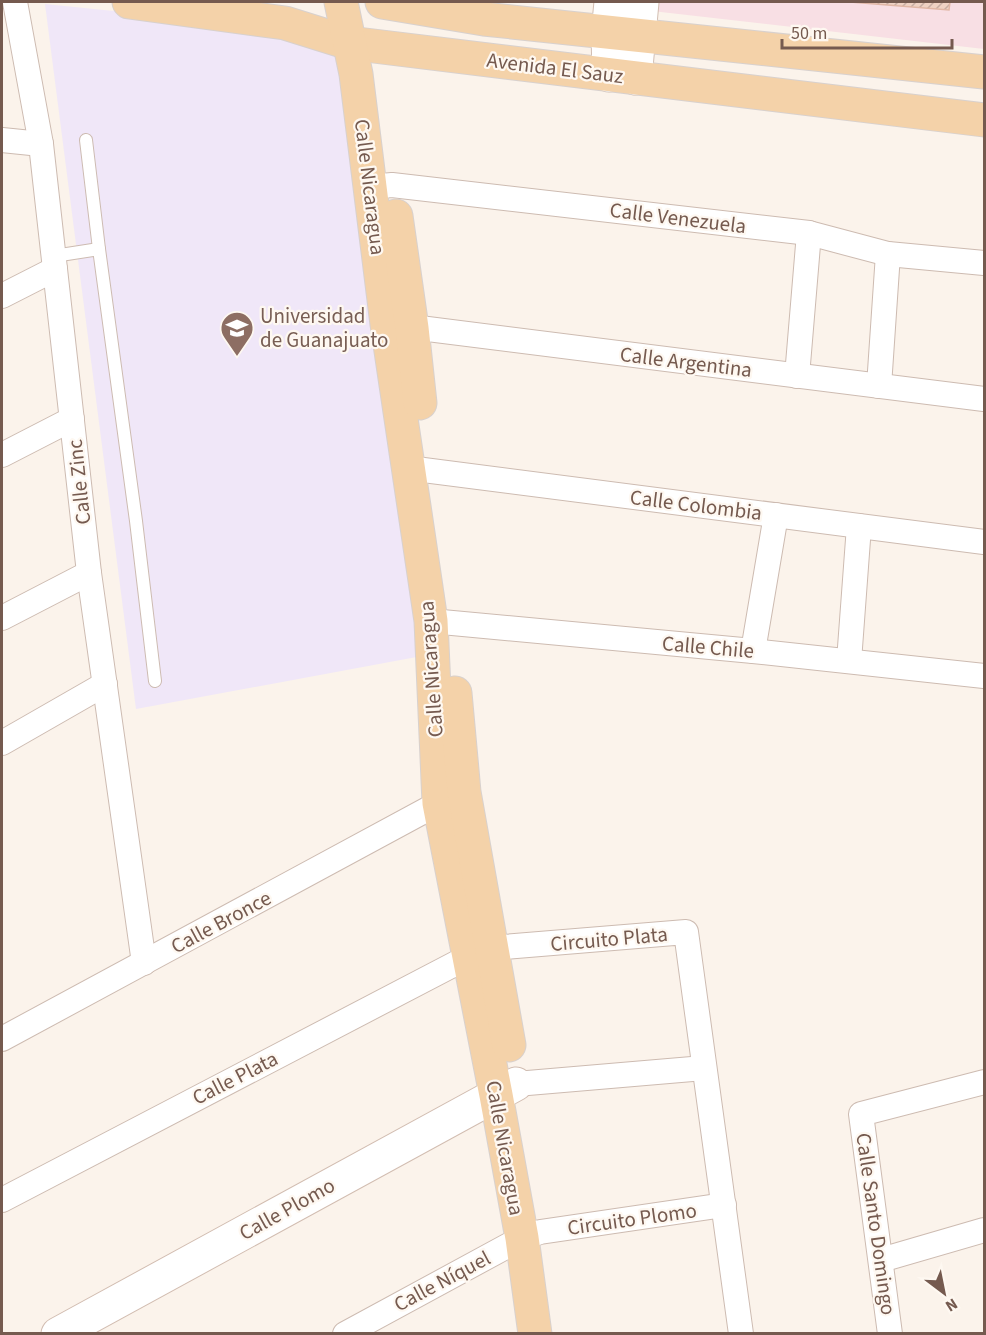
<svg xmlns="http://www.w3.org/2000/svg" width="986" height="1335" font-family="'Source Sans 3',sans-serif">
<defs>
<pattern id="building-hatch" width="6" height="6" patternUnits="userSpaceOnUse" patternTransform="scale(1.5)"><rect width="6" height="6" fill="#efd2c4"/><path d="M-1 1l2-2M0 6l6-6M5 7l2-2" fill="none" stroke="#c6ada2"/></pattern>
</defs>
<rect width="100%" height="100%" fill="#fbf3eb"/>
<!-- education -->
<polygon fill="#f0e7f8" points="45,4 272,27 342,58 422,656 136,709"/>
<!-- medical -->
<polygon fill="#f8dfe4" points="653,2 984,2 984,49 652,11"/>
<!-- building -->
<polygon fill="url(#building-hatch)" stroke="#e0b7a6" stroke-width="1.5" points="850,2 950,2 949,10"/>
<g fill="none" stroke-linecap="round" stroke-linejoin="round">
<defs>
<g id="lane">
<polyline points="86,140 99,249"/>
<polyline points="54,256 99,249 136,521 155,681"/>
</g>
<g id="street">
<polyline points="15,2 41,144 89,573 144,963"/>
<polyline points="2,140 41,144"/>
<polyline points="370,187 392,185 809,233 888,254 984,263"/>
<polyline points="2,296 55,269"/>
<polyline points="396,325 984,399"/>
<polyline points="797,376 809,233"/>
<polyline points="879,386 888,254"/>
<polyline points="2,455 72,419"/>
<polyline points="408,468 984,542"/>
<polyline points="2,618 89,573"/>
<polyline points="431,621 753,651 984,676"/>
<polyline points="753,651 776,515"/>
<polyline points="849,661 859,526"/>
<polyline points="2,743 105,684"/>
<polyline points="2,1039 439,803"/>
<polyline points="516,1084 704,1068"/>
<polyline points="2,1200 468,957 491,948 686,932 741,1334"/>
<polyline points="881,1260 984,1230"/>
<polyline points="345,1334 522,1238 540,1232 724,1205"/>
<polyline points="890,1334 861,1114 984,1082"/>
</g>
<g id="secondary">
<polyline points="609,75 608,33 611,2"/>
<polyline points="635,78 642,2"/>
<polyline points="58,1334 516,1084"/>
</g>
<g id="primary">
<polyline points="129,2 285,23 349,43 984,120"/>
<polyline points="341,2 356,74 387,324 431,621 439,803 496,1095 522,1238 535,1334"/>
<polyline points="382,2 484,19 984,72"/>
<polyline points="396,216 412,328 420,403"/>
<polyline points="455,693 464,792 509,1045"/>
</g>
</defs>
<!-- lane casing -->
<use href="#lane" stroke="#cdbbb1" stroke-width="14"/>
<!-- street casing -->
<use href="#street" stroke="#cdbbb1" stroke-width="26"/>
<!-- secondary casing -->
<use href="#secondary" stroke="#d2bdb1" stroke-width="35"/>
<!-- primary casing -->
<use href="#primary" stroke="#d8d1ce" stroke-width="35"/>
<!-- lane -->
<use href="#lane" stroke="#fff" stroke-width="12"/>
<!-- street -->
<use href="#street" stroke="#fff" stroke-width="24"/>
<!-- secondary -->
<use href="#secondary" stroke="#fff" stroke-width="33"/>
<!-- primary -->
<use href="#primary" stroke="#f4d2a9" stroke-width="33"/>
</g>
<!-- icons -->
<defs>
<symbol id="school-pin" viewBox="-11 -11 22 30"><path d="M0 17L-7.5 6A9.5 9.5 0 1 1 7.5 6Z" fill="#8d6e63" stroke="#fef8f1"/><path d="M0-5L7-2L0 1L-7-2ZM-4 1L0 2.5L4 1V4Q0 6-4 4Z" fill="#fff"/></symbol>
</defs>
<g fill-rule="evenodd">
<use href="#school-pin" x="218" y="309" width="38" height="52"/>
</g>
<g text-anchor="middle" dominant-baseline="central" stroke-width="4.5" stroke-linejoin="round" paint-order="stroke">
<!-- street labels -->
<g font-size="21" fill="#755a4f" stroke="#fef8f1">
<text transform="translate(555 68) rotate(7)">Avenida El Sauz</text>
<text transform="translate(370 187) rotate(83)">Calle Nicaragua</text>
<text transform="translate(678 218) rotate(7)">Calle Venezuela</text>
<text transform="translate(686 362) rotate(7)">Calle Argentina</text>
<text transform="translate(79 482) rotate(-96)">Calle Zinc</text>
<text transform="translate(696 505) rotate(7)">Calle Colombia</text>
<text transform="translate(708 647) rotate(5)">Calle Chile</text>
<text transform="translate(431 669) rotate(-94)">Calle Nicaragua</text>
<text transform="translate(221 922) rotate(-28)">Calle Bronce</text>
<text transform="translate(609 939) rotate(-5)">Circuito Plata</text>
<text transform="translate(235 1078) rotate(-27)">Calle Plata</text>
<text transform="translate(505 1148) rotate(80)">Calle Nicaragua</text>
<text transform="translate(287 1209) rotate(-29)">Calle Plomo</text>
<text transform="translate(632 1219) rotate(-8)">Circuito Plomo</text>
<text transform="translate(876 1224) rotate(82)">Calle Santo Domingo</text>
<text transform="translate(442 1281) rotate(-28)">Calle Níquel</text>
</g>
<!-- education labels -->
<g font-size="21" fill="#785e54" stroke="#fef8f1" text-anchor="start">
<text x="260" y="316">Universidad<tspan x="260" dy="24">de Guanajuato</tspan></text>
</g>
</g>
<!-- border -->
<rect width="986" height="1335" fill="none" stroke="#755a4f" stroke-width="6"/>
<!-- north arrow -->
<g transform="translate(944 1293) rotate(148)" stroke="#fef8f1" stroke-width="4.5" paint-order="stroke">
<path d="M0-4.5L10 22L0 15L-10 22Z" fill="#755a4f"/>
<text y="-9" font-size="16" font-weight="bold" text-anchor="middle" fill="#755a4f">N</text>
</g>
<!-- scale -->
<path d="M782 39v9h170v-9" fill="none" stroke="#755a4f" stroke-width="3"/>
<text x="791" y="39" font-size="18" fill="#755a4f" stroke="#fef8f1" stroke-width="4.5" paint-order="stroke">50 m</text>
</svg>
